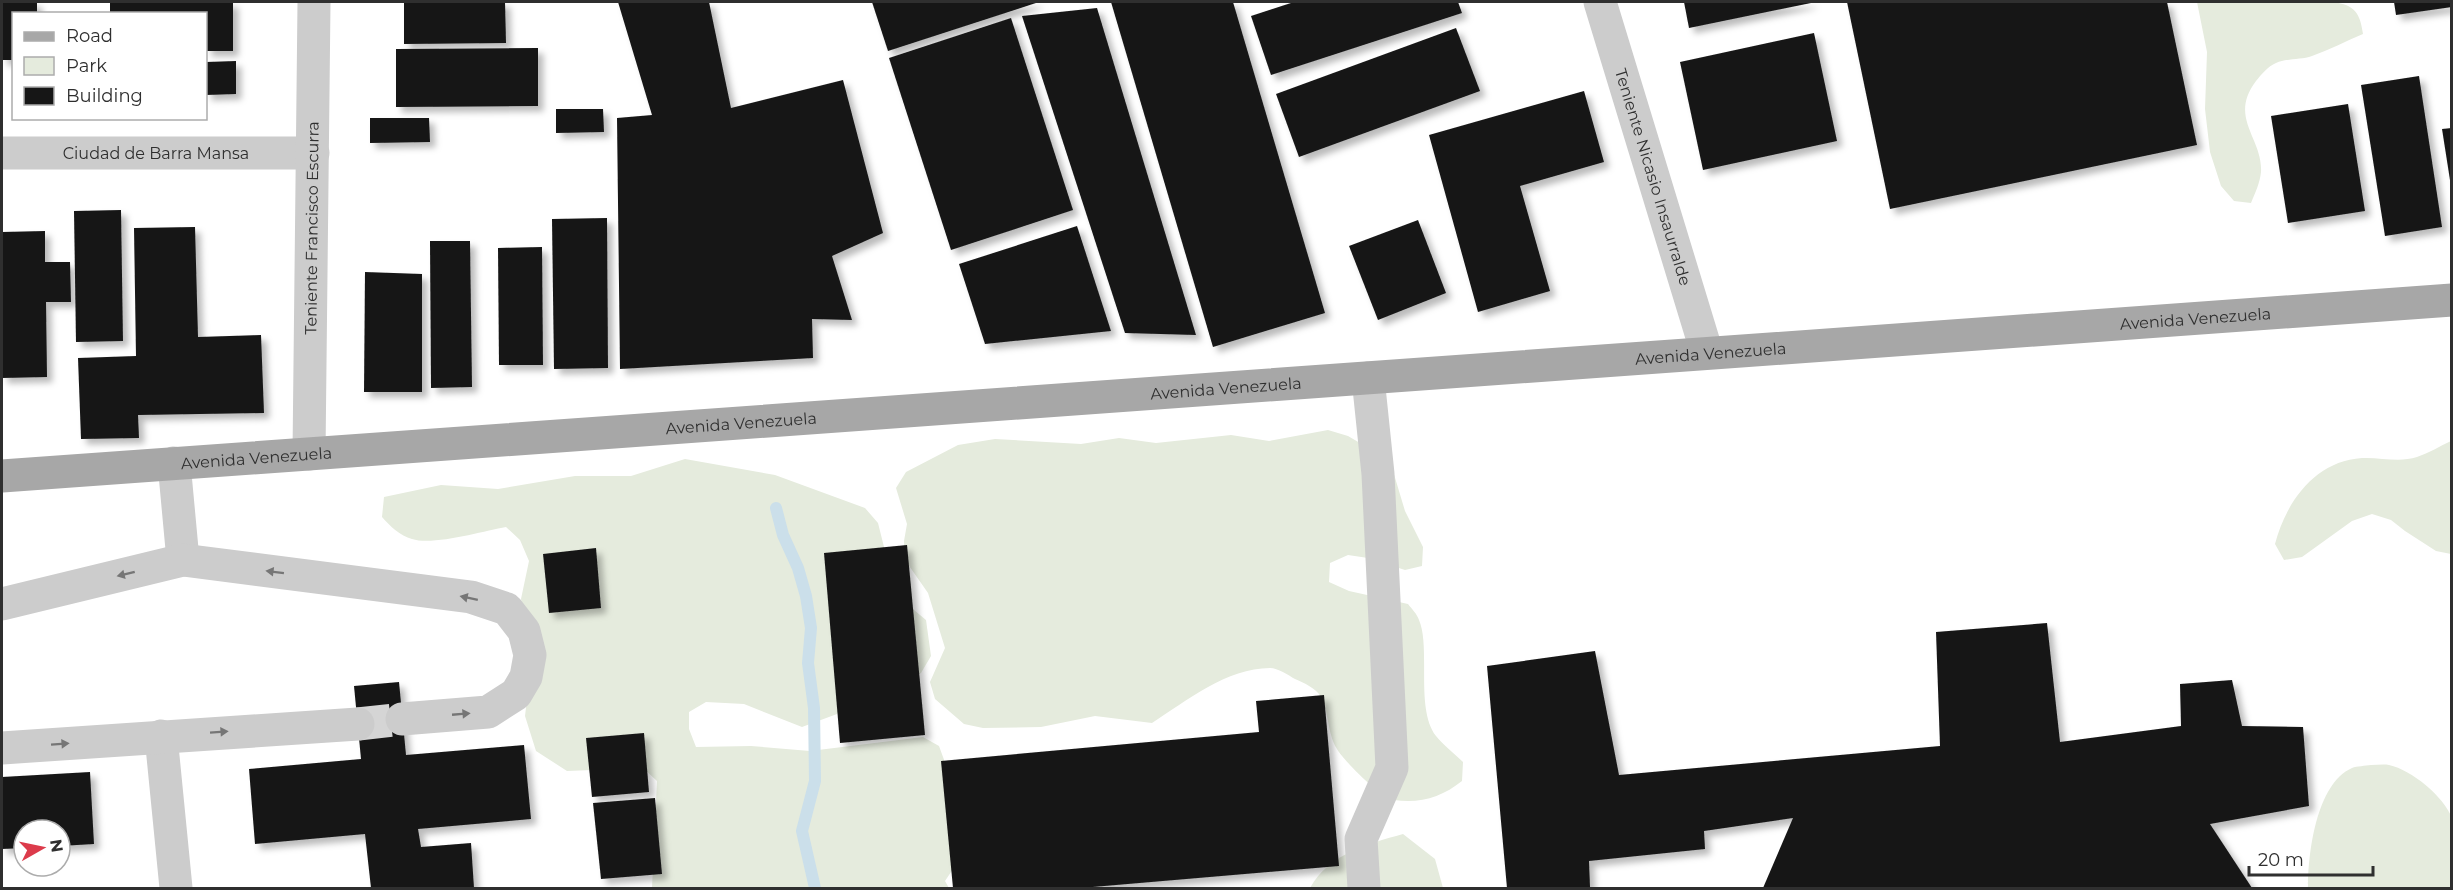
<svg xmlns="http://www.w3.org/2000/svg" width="2453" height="890" font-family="Montserrat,sans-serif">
<defs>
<filter id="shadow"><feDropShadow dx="5.5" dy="5.5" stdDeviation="3" flood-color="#0004"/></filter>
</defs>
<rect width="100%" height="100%" fill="#fff"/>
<!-- green -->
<g fill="#e5ebdd">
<path d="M2197,2H2333C2355,5 2360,13 2363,34C2346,41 2329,50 2312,56C2301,60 2287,58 2276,63C2268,66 2261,75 2256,81C2228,118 2263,138 2261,172C2260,183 2255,193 2251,203L2234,201L2221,186L2210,152L2205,109L2207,52Z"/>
<path d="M1328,430L1348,436L1365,446L1393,471L1405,511L1423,547L1422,566L1405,570L1368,558L1348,555L1330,563L1329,582L1349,591L1408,604C1412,609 1417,614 1419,620C1431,648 1415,709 1436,736C1443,745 1454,753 1463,762L1462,781C1442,797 1420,804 1394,800C1381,798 1344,761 1337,749C1327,733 1329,711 1321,697C1316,688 1304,683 1295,679C1288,675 1278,668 1270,668C1227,668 1186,701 1152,723L1095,716L1041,727L983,728L964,724L935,699L930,682L945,648L928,593L905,560L904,541L907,524L896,488L906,472L958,445L995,439L1081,444L1119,438L1156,443L1231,435L1269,441Z"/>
<path d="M2451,441V554L2436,551L2405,531L2391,520L2372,514L2352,521L2302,557L2284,560L2275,544C2286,502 2315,461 2362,458C2380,457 2399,463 2417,457C2429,453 2440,446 2451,441Z"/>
<path d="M685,459L775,475L865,508L878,523L896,595L926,620L931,656L921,673L903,682L867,689L837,714L802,727L744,704L706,702L689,712V729L696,747L751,746L810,751L923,737L939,746L970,831L965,851L945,881L949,888H652L657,781L643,768L567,771L536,751L525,716L532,657L521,599L529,561L520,540L506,527C483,531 433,546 412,539C400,536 390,526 382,517L384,497L441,485L498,489L575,476H631Z"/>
<path d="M2371,765C2377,765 2384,764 2389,765C2412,770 2444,797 2452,818C2453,827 2452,876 2451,888H2308C2308,854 2316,784 2352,768C2357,766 2365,766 2371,765Z"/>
<path d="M1403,834L1435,859L1443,888H1310C1329,854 1367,844 1403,834Z"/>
</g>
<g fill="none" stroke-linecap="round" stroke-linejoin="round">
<!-- stream -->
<polyline stroke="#cbdfea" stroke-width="12" points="776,508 783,535 798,568 806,596 811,628 808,663 814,708 815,781 802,831 815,888"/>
</g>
<!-- building -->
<g fill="#161616" filter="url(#shadow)">
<polygon points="2,2 37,2 37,14 14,14 14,60 2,60"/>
<polygon points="110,2 233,2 233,51 206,51 206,14 110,14"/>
<polygon points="404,2 505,2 506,43 404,44"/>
<polygon points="618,2 709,2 731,108 843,80 883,233 832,256 852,320 812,319 813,358 620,369 617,118 652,115"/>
<polygon points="872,2 1039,2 888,51"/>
<polygon points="1111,2 1233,2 1325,313 1213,347"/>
<polygon points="1294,2 1458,2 1462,13 1271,75 1251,16"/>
<polygon points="1684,2 1811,2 1811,3 1689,28"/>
<polygon points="1847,2 2167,2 2197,145 1890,209"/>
<polygon points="2394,2 2452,2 2452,7 2396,15"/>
<polygon points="1097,8 1196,335 1125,333 1022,16"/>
<polygon points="1011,18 1073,210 951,250 889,58"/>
<polygon points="1456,28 1480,91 1299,157 1276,94"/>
<polygon points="1814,33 1837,141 1703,170 1680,62"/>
<polygon points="538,48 538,106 396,107 396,49"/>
<polygon points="236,61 236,94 206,95 206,62"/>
<polygon points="2419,76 2442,227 2385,236 2361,85"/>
<polygon points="1584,91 1604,162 1520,186 1550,291 1478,312 1429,135"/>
<polygon points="2348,104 2365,211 2288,223 2271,116"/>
<polygon points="556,109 603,109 604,132 556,133"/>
<polygon points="370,118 429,118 430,142 370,143"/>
<polygon points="2452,128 2452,180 2450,180 2442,129"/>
<polygon points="121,210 123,341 76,342 74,211"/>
<polygon points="607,218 608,368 554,369 552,219"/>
<polygon points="1418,220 1446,293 1378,320 1349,246"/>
<polygon points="1077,226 1111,331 985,344 959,264"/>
<polygon points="195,227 198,337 261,335 264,413 138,415 139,438 81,439 78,358 136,356 134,228"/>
<polygon points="45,231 45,262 70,262 71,302 46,302 47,377 2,378 2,232"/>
<polygon points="430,241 470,241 472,387 431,388"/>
<polygon points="542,247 543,365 499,365 498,248"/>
<polygon points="365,272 422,274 422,392 364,392"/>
<polygon points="907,545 925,735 840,743 824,553"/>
<polygon points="596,548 601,608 549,613 543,554"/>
<polygon points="2047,623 2060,742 2181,726 2180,684 2232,680 2242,726 2303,727 2309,806 2210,824 2252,888 1763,888 1793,818 1704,831 1705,849 1589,861 1590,887 1507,888 1487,666 1595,651 1619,775 1940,746 1936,632"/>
<polygon points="399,682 406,755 524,745 531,819 418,829 421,847 471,843 474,888 371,888 365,834 255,844 249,769 361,759 354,686"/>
<polygon points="1324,695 1339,866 1081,888 953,888 941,761 1259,732 1256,701"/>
<polygon points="644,733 649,792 592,797 586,738"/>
<polygon points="90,772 94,844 60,846 60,830 24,830 24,848 2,849 2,777"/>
<polygon points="655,798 662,874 601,879 593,803"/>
</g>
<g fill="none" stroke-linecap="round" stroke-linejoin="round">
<!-- minor-tunnel -->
<polyline stroke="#d5d5d5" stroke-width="33" stroke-dasharray="33 16" stroke-linecap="butt" points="358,724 402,719"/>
<!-- minor -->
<g stroke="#ccc" stroke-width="33">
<path id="s1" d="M1600,2L1707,353"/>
<path id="s2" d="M2,153H313"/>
<path id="s3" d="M309,454L314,2"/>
<polyline points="174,463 183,560"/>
<polyline points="2,604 183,560 471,597 507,609 524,631 530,655 526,677 516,694 488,712 402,719"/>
<polyline points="161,736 176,888"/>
<polyline points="2,748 358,724"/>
<polyline points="1364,888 1361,839 1392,768 1378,474 1368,378"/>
</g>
<!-- major -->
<path stroke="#a7a7a7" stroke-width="33" id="s4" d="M2,476L2452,300"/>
</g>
<!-- one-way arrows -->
<defs><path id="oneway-solid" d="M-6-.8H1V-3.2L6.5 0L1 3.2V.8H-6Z" transform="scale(1.5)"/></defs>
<g fill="#767676">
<use href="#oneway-solid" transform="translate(275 572) rotate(-173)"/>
<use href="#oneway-solid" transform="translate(126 574) rotate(166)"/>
<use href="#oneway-solid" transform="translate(469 598) rotate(-168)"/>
<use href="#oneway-solid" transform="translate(461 714) rotate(-5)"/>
<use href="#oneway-solid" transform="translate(219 732) rotate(-4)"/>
<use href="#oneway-solid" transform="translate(60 744) rotate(-4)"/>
</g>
<g text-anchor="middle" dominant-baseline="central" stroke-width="6" stroke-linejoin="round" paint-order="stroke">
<!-- street labels -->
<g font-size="16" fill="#2f2f2f" stroke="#fff">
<text stroke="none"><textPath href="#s2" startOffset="154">Ciudad de Barra Mansa</textPath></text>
<text stroke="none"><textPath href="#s1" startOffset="183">Teniente Nicasio Insaurralde</textPath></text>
<text stroke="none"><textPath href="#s3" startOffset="226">Teniente Francisco Escurra</textPath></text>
<text stroke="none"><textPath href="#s4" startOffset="2199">Avenida Venezuela</textPath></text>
<text stroke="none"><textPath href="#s4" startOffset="1713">Avenida Venezuela</textPath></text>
<text stroke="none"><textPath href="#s4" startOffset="1227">Avenida Venezuela</textPath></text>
<text stroke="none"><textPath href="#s4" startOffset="741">Avenida Venezuela</textPath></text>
<text stroke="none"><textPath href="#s4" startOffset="255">Avenida Venezuela</textPath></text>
</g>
</g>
<!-- border -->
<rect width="2453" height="890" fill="none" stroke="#2f2f2f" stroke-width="6"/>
<!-- legend -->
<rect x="12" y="12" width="195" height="108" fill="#ffffff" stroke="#acacac" stroke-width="1.5"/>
<rect x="24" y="32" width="30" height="9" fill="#a7a7a7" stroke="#acacac" stroke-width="1.5"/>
<text x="66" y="42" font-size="18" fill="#2f2f2f">Road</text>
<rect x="24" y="57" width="30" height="18" fill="#e5ebdd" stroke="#acacac" stroke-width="1.5"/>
<text x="66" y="72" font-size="18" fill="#2f2f2f">Park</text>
<rect x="24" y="87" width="30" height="18" fill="#161616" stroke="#acacac" stroke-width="1.5"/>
<text x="66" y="102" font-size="18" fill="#2f2f2f">Building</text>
<!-- north arrow -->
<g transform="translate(42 848) rotate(81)"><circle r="28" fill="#ffffff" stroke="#acacac" stroke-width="1.5"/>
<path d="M0-4.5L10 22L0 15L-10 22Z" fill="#dc3b4b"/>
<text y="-9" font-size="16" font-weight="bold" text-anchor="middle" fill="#2f2f2f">N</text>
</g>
<!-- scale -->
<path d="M2249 866v9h124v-9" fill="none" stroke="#2f2f2f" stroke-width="3"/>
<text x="2258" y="866" font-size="18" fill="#2f2f2f" stroke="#ffffff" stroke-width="4.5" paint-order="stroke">20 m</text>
</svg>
